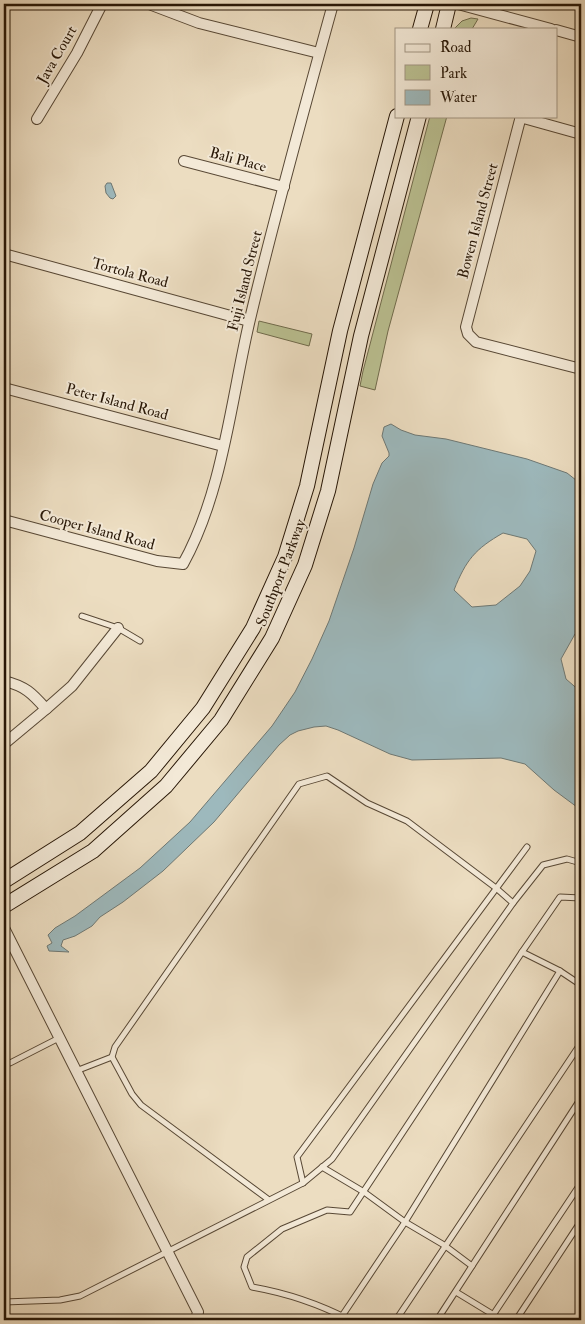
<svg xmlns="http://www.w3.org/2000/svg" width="585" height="1324" font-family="'IM FELL Double Pica',serif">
<rect width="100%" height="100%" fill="#ecddc1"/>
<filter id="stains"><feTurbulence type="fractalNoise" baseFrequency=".004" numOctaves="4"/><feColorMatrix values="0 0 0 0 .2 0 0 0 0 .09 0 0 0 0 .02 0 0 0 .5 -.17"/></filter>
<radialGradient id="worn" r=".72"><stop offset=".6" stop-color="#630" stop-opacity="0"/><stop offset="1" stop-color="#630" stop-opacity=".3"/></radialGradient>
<!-- green -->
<g fill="#bac091" stroke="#706b4c">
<polygon points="471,18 478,19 472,29 454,29 462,21"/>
<polygon points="430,116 447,116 388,331 375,390 360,386 363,371"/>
<polygon points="259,321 312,334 309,346 257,332"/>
</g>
<!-- water -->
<g fill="#9db9bd" stroke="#6e7874" fill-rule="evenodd">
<polygon points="107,183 111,183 116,196 113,199 110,198 106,193 105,186"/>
<path d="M391,424L401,430L415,435L446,439L527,459L567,473L581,484V632L575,634L561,659L566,679L581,692V810L554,790L525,764L501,758L412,760L390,754L338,730L326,726L314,727L298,731L290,735L279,745L214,822L163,871L123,902L100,917L92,926L75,936L63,940L61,946L69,952L49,951L47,946L52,943L48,935L55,928L75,916L140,868L190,822L272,726L295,692L312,659L329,621L354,548L373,484L382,463L389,456V453L382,436L384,427ZM503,533L527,539L536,551L530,571L520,586L496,605L472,607L454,590C466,560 475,549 503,533Z"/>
</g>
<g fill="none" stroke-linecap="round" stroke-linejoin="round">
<defs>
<g id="lane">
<polyline points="82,616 118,628 140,641"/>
<polyline points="581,898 560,897 522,952 560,971 581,985"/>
<polyline points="513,903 543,865 567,859 581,863"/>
<polyline points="4,1065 10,1063 59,1038"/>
<polyline points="76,1071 112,1057"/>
<polyline points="322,1167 364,1192 405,1222 444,1245 472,1266"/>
<polyline points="303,1183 297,1157 527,847"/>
<polyline points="456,1292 502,1320"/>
<polyline points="4,1302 60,1300 80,1296 303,1183 332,1159 513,903 496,888 407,821 367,803 327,776 299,784 115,1047 112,1057 132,1094 141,1105 269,1200"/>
<polyline points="493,1315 581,1183"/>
<polyline points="342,1316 405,1222 560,971"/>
<polyline points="197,1318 206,1320"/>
<path d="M350,1320C319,1304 287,1293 252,1287L244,1267L247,1257L282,1229L327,1210L350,1212L522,952"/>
<polyline points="396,1320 581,1043"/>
<polyline points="437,1320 581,1098"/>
<polyline points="516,1320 581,1221"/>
</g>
<g id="street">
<polyline points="149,4 199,23 319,53"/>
<polyline points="458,4 551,29"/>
<polyline points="556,30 581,37"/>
<polyline points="521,116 466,327 468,334 476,342 581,369"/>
<polyline points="520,117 581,134"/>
<polyline points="37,119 77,53 102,4"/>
<polyline points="184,161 284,187"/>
<polyline points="4,254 249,321"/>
<polyline points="4,388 223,446"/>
<path d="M4,520L157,561L183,564C223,492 231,399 250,319C275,214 304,109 333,4"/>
<path d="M4,681C25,686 32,693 46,709L72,686L118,628"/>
<polyline points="4,744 46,709"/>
<polyline points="4,928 198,1312 196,1320"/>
</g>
<g id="secondary">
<polyline points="420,29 427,4"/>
<polyline points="443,29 449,4"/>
<polyline points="4,881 80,833 151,771 203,708 253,628 285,557 307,486 340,331 397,116"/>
<polyline points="4,906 93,851 166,786 221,720 272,638 305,565 328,491 361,336 419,116"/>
</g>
</defs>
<!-- lane casing -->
<use href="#lane" stroke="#584835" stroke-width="7"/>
<!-- street casing -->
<use href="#street" stroke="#584835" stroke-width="12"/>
<!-- secondary casing -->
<use href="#secondary" stroke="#271606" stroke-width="16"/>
<!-- lane -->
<use href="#lane" stroke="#f3e9d7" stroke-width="5"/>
<!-- street -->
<use href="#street" stroke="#f3e9d7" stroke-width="10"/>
<!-- secondary -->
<use href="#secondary" stroke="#f3e9d7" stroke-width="14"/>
</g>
<g text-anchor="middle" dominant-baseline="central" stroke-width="4" stroke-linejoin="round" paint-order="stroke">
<!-- street labels -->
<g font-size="15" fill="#271606" stroke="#f3e9d7">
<text transform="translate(57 55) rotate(-60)">Java Court</text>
<text transform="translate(238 160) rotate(15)">Bali Place</text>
<text transform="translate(478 221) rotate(-75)">Bowen Island Street</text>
<text transform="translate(130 273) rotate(15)">Tortola Road</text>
<text transform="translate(245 281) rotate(-76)">Fuji Island Street</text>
<text transform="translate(117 402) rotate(15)">Peter Island Road</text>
<text transform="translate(97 530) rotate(15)">Cooper Island Road</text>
<text transform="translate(281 573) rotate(-69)">Southport Parkway</text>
</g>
</g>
<!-- margin -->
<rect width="585" height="1324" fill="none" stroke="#ecddc1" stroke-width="20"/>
<rect x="5" y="5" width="575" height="1314" fill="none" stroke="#271606" stroke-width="2.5"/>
<rect x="10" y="10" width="565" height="1304" fill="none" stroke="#271606"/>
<!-- legend -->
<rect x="395" y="28" width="162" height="90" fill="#f3e9d7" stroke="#a19583"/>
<rect x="405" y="44" width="25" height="8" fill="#f3e9d7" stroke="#a19583"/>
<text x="440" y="52" font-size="15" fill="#271606">Road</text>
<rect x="405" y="65" width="25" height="15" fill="#bac091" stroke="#a19583"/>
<text x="440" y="78" font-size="15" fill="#271606">Park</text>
<rect x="405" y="90" width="25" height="15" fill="#9db9bd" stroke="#a19583"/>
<text x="440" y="102" font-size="15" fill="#271606">Water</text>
<rect width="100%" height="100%" filter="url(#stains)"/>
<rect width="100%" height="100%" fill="url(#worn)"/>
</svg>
